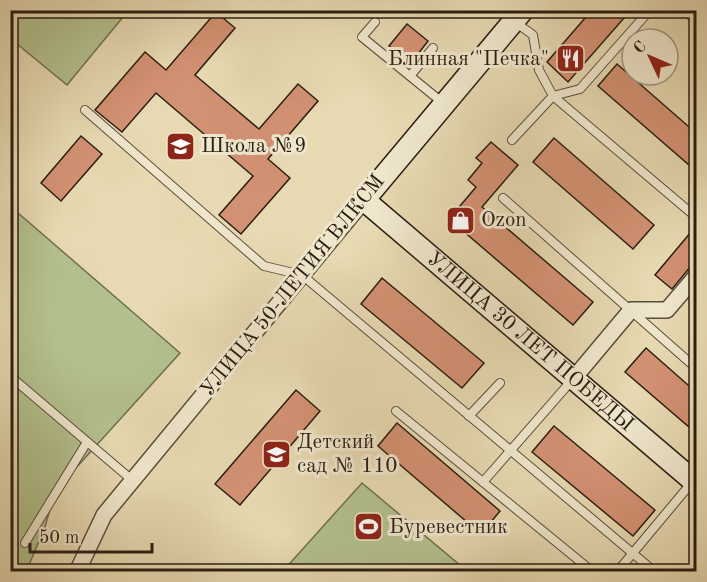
<svg xmlns="http://www.w3.org/2000/svg" width="707" height="582" font-family="'Old Standard TT',serif">
<rect width="100%" height="100%" fill="#e7d9b1"/>
<filter id="stains"><feTurbulence type="fractalNoise" baseFrequency=".00333" numOctaves="4"/><feColorMatrix values="0 0 0 0 .2 0 0 0 0 .09 0 0 0 0 .02 0 0 0 .5 -.17"/></filter>
<radialGradient id="worn" r=".72"><stop offset=".6" stop-color="#630" stop-opacity="0"/><stop offset="1" stop-color="#630" stop-opacity=".3"/></radialGradient>
<!-- green -->
<g fill="#b3c08d" stroke="#6e6f50" stroke-width="1.5">
<polygon points="23,11 23,10 128,11 67,85 11,39 11,26"/>
<polygon points="10,206 180,353 55,491 45,527 26,572 10,571"/>
<polygon points="362,483 467,571 283,571"/>
</g>
<!-- building -->
<g fill="#d39173" stroke="#2a1e13" stroke-width="1.5">
<polygon points="592,10 631,10 568,82 547,62"/>
<polygon points="216,12 235,28 195,75 259,129 298,84 318,101 268,159 290,178 241,234 219,215 253,176 156,93 122,132 95,110 145,52 166,70"/>
<polygon points="407,24 428,41 411,63 389,46"/>
<polygon points="617,64 696,133 696,171 598,86"/>
<polygon points="81,136 102,154 61,201 41,183"/>
<polygon points="554,138 654,225 633,249 533,162"/>
<polygon points="491,142 518,165 482,207 593,302 573,325 449,219 476,187 468,180 482,163 476,158"/>
<polygon points="696,226 696,260 672,289 655,275"/>
<polygon points="382,278 484,363 462,388 361,304"/>
<polygon points="646,348 696,392 696,433 625,372"/>
<polygon points="296,390 320,411 240,505 215,484"/>
<polygon points="397,423 500,511 481,534 378,446"/>
<polygon points="554,426 655,510 633,536 532,452"/>
</g>
<g fill="none" stroke-linecap="round" stroke-linejoin="round">
<defs>
<g id="lane">
<polyline points="685,10 696,21"/>
<polyline points="375,22 362,37 443,103"/>
<polyline points="515,22 533,35 539,70 553,96 696,217"/>
<polyline points="410,76 433,48"/>
<polyline points="85,110 264,266 302,275 655,572"/>
<polyline points="512,140 553,96 580,89 650,10"/>
<polyline points="503,198 696,368"/>
<polyline points="10,376 132,480"/>
<polyline points="396,411 593,572"/>
<polyline points="469,416 500,383"/>
<polyline points="483,482 573,379"/>
<polyline points="25,543 87,442"/>
<polyline points="617,572 693,481"/>
</g>
<g id="street">
<polyline points="574,378 631,310 667,310 696,276"/>
<polyline points="77,572 104,515 364,200"/>
</g>
<g id="secondary">
<path id="s1" d="M523,10L364,200L696,483"/>
</g>
</defs>
<!-- lane casing -->
<use href="#lane" stroke="#594d3a" stroke-width="10"/>
<!-- street casing -->
<use href="#street" stroke="#594d3a" stroke-width="18"/>
<!-- secondary casing -->
<use href="#secondary" stroke="#2a1e13" stroke-width="24"/>
<!-- lane -->
<use href="#lane" stroke="#efe6cc" stroke-width="8"/>
<!-- street -->
<use href="#street" stroke="#efe6cc" stroke-width="15"/>
<!-- secondary -->
<use href="#secondary" stroke="#efe6cc" stroke-width="21"/>
</g>
<!-- icons -->
<defs>
<symbol id="restaurant-square" viewBox="-11 -11 22 22"><rect x="-9" y="-9" width="18" height="18" rx="4" fill="#8f2418" stroke="#efe6cc"/><path d="M-5-6h1v4h1v-4h1v4h1v-4h1v5L-1.5 .5V6h-2V.5L-5-1ZM5-6V6H3V1.5H1.5Q1.5-4 5-6Z" fill="#fff"/></symbol>
<symbol id="school-square" viewBox="-11 -11 22 22"><rect x="-9" y="-9" width="18" height="18" rx="4" fill="#8f2418" stroke="#efe6cc"/><path d="M0-5L7-2L0 1L-7-2ZM-4 1L0 2.5L4 1V4Q0 6-4 4Z" fill="#fff"/></symbol>
<symbol id="shop-square" viewBox="-11 -11 22 22"><rect x="-9" y="-9" width="18" height="18" rx="4" fill="#8f2418" stroke="#efe6cc"/><path d="M-5-2.5h2.3a2.7 3.5 0 0 1 5.4 0H5L5.5 6h-11ZM-1.5-2.5h3a1.5 2.3 0 0 0-3 0Z" fill="#fff"/></symbol>
<symbol id="stadium-square" viewBox="-11 -11 22 22"><rect x="-9" y="-9" width="18" height="18" rx="4" fill="#8f2418" stroke="#efe6cc"/><path d="M0-5a6.5 5 0 1 0 0 10a6.5 5 0 1 0 0-10ZM-3.5-1.8h7v3.6h-7Z" fill="#fff"/></symbol>
</defs>
<g fill-rule="evenodd">
<use href="#restaurant-square" x="554" y="42" width="33" height="33"/>
<use href="#school-square" x="164" y="130" width="33" height="33"/>
<use href="#shop-square" x="444" y="204" width="33" height="33"/>
<use href="#school-square" x="260" y="438" width="33" height="33"/>
<use href="#stadium-square" x="352" y="510" width="33" height="33"/>
</g>
<g text-anchor="middle" dominant-baseline="central" stroke-width="6" stroke-linejoin="round" paint-order="stroke">
<!-- poi labels -->
<g font-size="21" fill="#2a1e13" stroke="#efe6cc" text-anchor="start">
<text x="549" y="59" text-anchor="end">Блинная "Печка"</text>
<text x="201" y="146">Школа №9</text>
<text x="481" y="220">Ozon</text>
<text x="297" y="442">Детский<tspan x="297" dy="24">сад № 110</tspan></text>
<text x="389" y="527">Буревестник</text>
</g>
<!-- street labels -->
<g font-size="21" fill="#2a1e13" stroke="#efe6cc">
<text transform="translate(293 286) rotate(-51)">УЛИЦА 50-ЛЕТИЯ ВЛКСМ</text>
<text stroke="none"><textPath href="#s1" startOffset="466">УЛИЦА 30 ЛЕТ ПОБЕДЫ</textPath></text>
</g>
</g>
<!-- margin -->
<rect width="707" height="582" fill="none" stroke="#e7d9b1" stroke-width="36"/>
<rect x="12" y="12" width="683" height="558" fill="none" stroke="#2a1e13" stroke-width="3"/>
<rect x="18" y="18" width="671" height="546" fill="none" stroke="#2a1e13" stroke-width="1.5"/>
<!-- north arrow -->
<g transform="translate(650 57) rotate(314)"><circle r="28" fill="#efe6cc" stroke="#a09682" stroke-width="1.5"/>
<path d="M0-4.5L10 22L0 15L-10 22Z" fill="#8f2418"/>
<text y="-9" font-size="16" font-weight="bold" text-anchor="middle" fill="#2a1e13">С</text>
</g>
<!-- scale -->
<path d="M30 543v9h122v-9" fill="none" stroke="#2a1e13" stroke-width="3"/>
<text x="39" y="543" font-size="18" fill="#2a1e13" stroke="#efe6cc" stroke-width="4.5" paint-order="stroke">50 m</text>
<rect width="100%" height="100%" filter="url(#stains)"/>
<rect width="100%" height="100%" fill="url(#worn)"/>
</svg>
